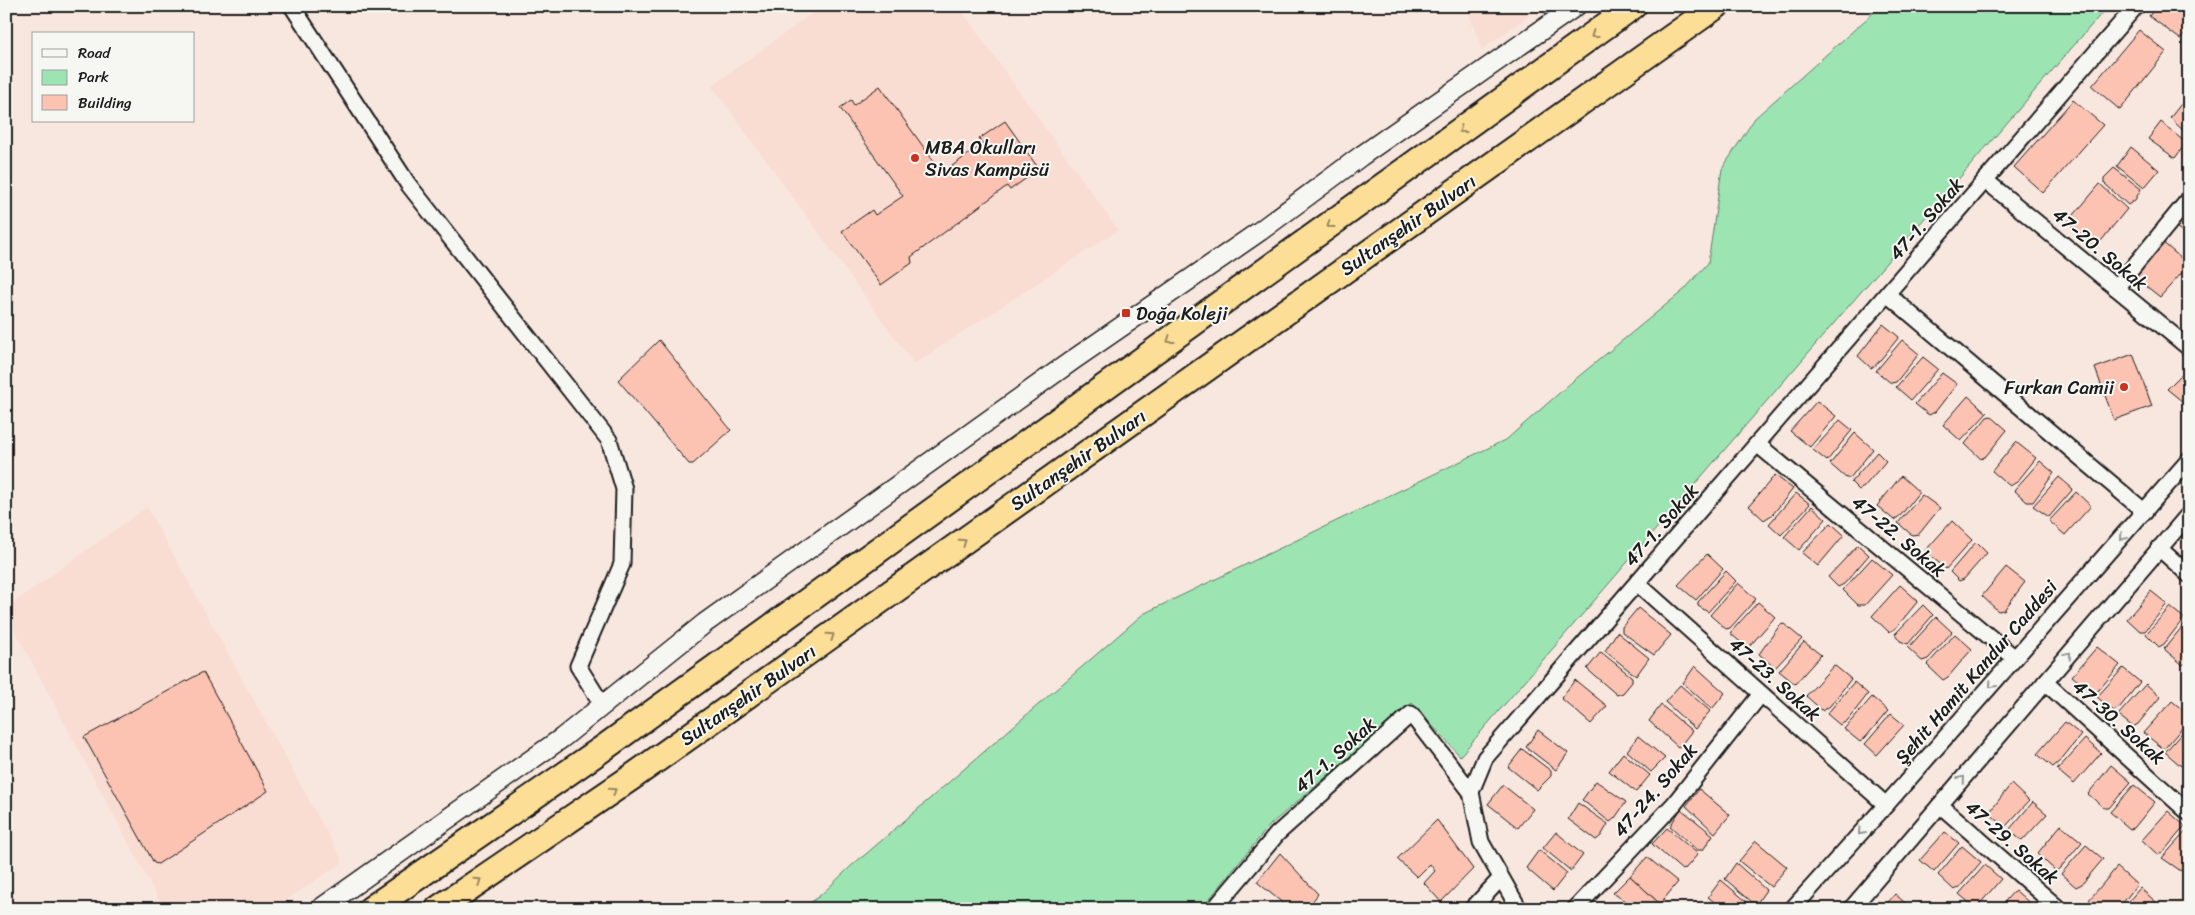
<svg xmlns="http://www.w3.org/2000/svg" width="2195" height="915" font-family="Sriracha,sans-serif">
<rect width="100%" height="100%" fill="#f8e7df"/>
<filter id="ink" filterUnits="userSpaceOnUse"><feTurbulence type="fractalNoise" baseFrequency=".02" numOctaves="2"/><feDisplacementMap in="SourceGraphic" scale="10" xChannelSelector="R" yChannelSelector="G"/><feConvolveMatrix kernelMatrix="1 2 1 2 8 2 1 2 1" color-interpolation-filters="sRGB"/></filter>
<g filter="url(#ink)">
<!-- built -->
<g fill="#f9dcd2">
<polygon points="822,6 958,6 1118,230 914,364 712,86"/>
<polygon points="1466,6 1542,6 1482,49"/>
<polygon points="147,507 343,862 273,909 164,909 6,614 6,608"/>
</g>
<!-- green -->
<path fill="#9ce5b3" stroke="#5c8068" d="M1881,6H2108L1460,756L1412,703L1270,825L1201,909H801C826,895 843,870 866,854L1143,614L1507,439L1573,381L1684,290L1708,263L1722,169L1755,118Z"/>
<!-- building -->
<g fill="#fcc3b2" stroke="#1c1c1c">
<polygon points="2157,6 2189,6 2189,28 2180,39 2149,16"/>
<polygon points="2139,30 2166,52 2120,110 2092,86"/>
<polygon points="880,86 942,173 983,144 979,139 1005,121 1039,169 1010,190 1007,186 911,257 912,263 881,285 842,231 872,210 875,215 903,196 840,108 851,100 854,105"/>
<polygon points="2073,100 2103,125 2043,193 2014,167"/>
<polygon points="2181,104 2189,110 2189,136 2170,118"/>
<polygon points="2161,122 2186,143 2175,158 2148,139"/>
<polygon points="2131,147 2159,170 2144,188 2117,166"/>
<polygon points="2114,168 2141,189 2135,200 2128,205 2104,183 2104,178"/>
<polygon points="2100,184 2127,209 2097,246 2094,247 2068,222"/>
<polygon points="2189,209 2189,238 2175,226"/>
<polygon points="2160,240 2189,265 2160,297 2131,274"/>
<polygon points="1883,324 1899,337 1877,364 1871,368 1858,356"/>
<polygon points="659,340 731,430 693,464 689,464 618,380"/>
<polygon points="1902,340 1919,354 1896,382 1891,383 1876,371"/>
<polygon points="2133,354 2152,406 2114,420 2095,368"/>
<polygon points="1923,357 1938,369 1911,400 1896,387"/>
<polygon points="2184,372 2189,377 2189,396 2183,402 2167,389"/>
<polygon points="1942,373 1957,384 1935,412 1929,415 1915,404"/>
<polygon points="1968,396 1987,413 1961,441 1943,425"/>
<polygon points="1817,401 1836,416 1810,447 1790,431"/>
<polygon points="1991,416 2007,430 1986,456 1981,459 1965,444 1987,417"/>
<polygon points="1840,420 1852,430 1827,461 1813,450"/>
<polygon points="1855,433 1873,449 1850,478 1846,478 1830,464"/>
<polygon points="2016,442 2036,458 2017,482 2010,486 1992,471"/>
<polygon points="1877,452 1886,461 1864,487 1859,490 1851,482"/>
<polygon points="2040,461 2054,473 2033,502 2027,502 2014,490"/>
<polygon points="1775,475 1793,489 1773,514 1764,520 1749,506"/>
<polygon points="1901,476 1919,492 1901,515 1894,520 1877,506"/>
<polygon points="2059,477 2073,489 2049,517 2033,506"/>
<polygon points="2076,492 2091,506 2065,535 2049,521"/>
<polygon points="1796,493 1810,504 1781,535 1769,524"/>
<polygon points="1922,495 1940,508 1919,534 1912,535 1898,523"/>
<polygon points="1812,506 1826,519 1799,550 1784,537"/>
<polygon points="1952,521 1972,540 1946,569 1925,551"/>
<polygon points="1831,523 1844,535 1818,566 1802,553"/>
<polygon points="1976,542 1987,553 1964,579 1959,581 1950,572"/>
<polygon points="1858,545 1869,555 1844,584 1838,587 1828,577"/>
<polygon points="1707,554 1723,569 1696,600 1678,585"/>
<polygon points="1872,558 1892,575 1865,605 1858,605 1843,590"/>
<polygon points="2006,567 2025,582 2004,610 1998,611 1982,596"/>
<polygon points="1726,571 1736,581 1708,612 1698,606 1698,602"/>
<polygon points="1738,583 1756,599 1730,628 1726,629 1710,615"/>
<polygon points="1900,585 1918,601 1895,629 1889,632 1872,616"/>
<polygon points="2151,591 2167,604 2145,631 2140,631 2127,619"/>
<polygon points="1758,602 1775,617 1749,647 1746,647 1730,633"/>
<polygon points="1923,605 1933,615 1908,644 1900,641 1895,634"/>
<polygon points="2170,607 2184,618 2164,644 2159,647 2146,634"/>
<polygon points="1638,608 1671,635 1654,655 1622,632 1622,627"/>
<polygon points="1936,617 1952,632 1928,659 1922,661 1908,648"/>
<polygon points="2187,621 2189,623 2189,660 2183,665 2164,649"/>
<polygon points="1784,624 1802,639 1775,668 1759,654 1780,625"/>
<polygon points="1617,632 1649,658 1636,676 1605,651"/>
<polygon points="1955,634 1972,649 1948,677 1943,680 1927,665"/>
<polygon points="1804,642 1821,655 1795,684 1779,671"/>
<polygon points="2097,647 2120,665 2098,691 2092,693 2072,676"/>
<polygon points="1601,652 1632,677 1632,682 1623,693 1617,695 1587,669"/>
<polygon points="1834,665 1851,679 1830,706 1823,711 1806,696"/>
<polygon points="1695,666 1725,693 1712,709 1683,683"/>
<polygon points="2123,668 2140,682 2120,707 2114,711 2097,697"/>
<polygon points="203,672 268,791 158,864 154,863 84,737"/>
<polygon points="1575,680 1607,706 1591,724 1561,698"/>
<polygon points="1854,682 1868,694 1847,721 1840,725 1827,714"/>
<polygon points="2146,684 2160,697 2138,724 2133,727 2118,715"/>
<polygon points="1680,685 1710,711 1695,729 1665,702"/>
<polygon points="1872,697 1888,711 1865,738 1860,742 1844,729"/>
<polygon points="2172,701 2189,715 2189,720 2164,749 2143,733"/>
<polygon points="1661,705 1692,731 1680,746 1678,747 1649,721"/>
<polygon points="1891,714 1904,725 1877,755 1865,744"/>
<polygon points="2065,722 2081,735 2060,761 2053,767 2037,754"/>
<polygon points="2189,725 2189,758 2181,766 2165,752"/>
<polygon points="1538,730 1568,753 1556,770 1526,747"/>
<polygon points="1638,736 1665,758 1651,772 1627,751"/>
<polygon points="2085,739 2101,753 2074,784 2057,770"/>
<polygon points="1522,749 1551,771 1551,776 1537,790 1508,767"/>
<polygon points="1623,753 1650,775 1636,792 1609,771"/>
<polygon points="2111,765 2131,782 2109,808 2104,808 2088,794"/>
<polygon points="1596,781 1626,802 1615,818 1610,822 1582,800"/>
<polygon points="2011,784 2029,801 2005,827 1989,813"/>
<polygon points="1503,785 1533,809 1518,828 1488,804"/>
<polygon points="2134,785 2155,802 2134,828 2130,829 2110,812"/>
<polygon points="1699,789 1730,815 1715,833 1686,806"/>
<polygon points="2033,802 2047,814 2022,841 2009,830"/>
<polygon points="1578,803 1608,824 1601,836 1596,840 1568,819"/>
<polygon points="1681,809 1713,835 1703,850 1697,850 1670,826"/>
<polygon points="2168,811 2185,826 2164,851 2158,855 2142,840"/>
<polygon points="1437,820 1473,869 1441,902 1424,883 1435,871 1430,864 1417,877 1397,859"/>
<polygon points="2061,825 2082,842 2061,867 2056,871 2037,854"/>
<polygon points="1667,828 1698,854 1685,869 1682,870 1652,844"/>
<polygon points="2188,829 2189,862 2181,871 2162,858"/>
<polygon points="1556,832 1583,855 1571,871 1543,848"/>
<polygon points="1945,832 1959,843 1934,872 1920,860"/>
<polygon points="1756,841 1787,867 1771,887 1739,861"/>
<polygon points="2086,845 2103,859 2082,884 2076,887 2061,874"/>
<polygon points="1962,846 1981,862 1959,888 1954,890 1938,875"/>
<polygon points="1539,850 1567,873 1553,891 1526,868"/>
<polygon points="1280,853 1318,894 1307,909 1290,909 1257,882"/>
<polygon points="1647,857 1678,882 1660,904 1630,876"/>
<polygon points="1736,863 1766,890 1757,903 1752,902 1725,879"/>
<polygon points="1985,865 2001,879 1978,906 1973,906 1959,894"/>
<polygon points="2117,867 2137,885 2118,909 2099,909 2089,900"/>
<polygon points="1630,876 1660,904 1654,909 1625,909 1622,906 1625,901 1613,893"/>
<polygon points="1721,880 1752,906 1750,909 1723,909 1708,897"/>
<polygon points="2140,888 2156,902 2150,909 2122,909"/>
<polygon points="2015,890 2034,907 2033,909 1998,909"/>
<polygon points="1895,894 1912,909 1882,909"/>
</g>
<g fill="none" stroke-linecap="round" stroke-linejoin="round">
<defs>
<g id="minor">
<polyline points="292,6 408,184 609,440 624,489 622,564 578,666 603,706"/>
<polyline points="1985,180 2189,348"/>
<polyline points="2116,288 2189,199"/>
<polyline points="1887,294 2145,512"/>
<polyline points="1757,444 2015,658"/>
<polyline points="2159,548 2189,575"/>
<polyline points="1637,583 1886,805"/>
<polyline points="2045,682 2189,813"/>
<polyline points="1471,792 1481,842 1519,909"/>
<polyline points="1940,805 2059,909"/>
<polyline points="1214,909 1277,834 1411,714 1471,792 1485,758 2136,6"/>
<polyline points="1472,909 1501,878"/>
<polyline points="1575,909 1674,804 1761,694"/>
<polyline points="1792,909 1886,805 2189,460"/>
<polyline points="1851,909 2189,514"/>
</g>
<polyline id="tertiary" points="320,909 562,738 705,623 1073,360 1260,231 1361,156 1576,6"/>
<g id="trunk">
<polyline points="371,909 605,747 1633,6"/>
<polyline points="438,909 632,777 1716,6"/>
</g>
</defs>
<!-- minor casing -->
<use href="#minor" stroke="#1c1c1c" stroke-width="19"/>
<!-- tertiary casing -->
<use href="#tertiary" stroke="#1c1c1c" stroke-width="22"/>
<!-- trunk casing -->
<use href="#trunk" stroke="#1c1c1c" stroke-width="29"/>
<!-- minor -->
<use href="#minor" stroke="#f6f6f2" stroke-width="15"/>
<!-- tertiary -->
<use href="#tertiary" stroke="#f6f6f2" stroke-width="19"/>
<!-- trunk -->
<use href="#trunk" stroke="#fdde96" stroke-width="25"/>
</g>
<!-- one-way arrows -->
<defs><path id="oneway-chevron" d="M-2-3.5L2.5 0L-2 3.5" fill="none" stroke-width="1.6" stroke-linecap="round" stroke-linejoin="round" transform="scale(1.25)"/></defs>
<g stroke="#98875f">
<use href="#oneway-chevron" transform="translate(1594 35) rotate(144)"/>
<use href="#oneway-chevron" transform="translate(1462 130) rotate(144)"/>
<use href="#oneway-chevron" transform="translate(1330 225) rotate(144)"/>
<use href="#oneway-chevron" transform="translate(1170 340) rotate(144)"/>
<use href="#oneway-chevron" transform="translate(963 542) rotate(-35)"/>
<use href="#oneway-chevron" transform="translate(831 636) rotate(-35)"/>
<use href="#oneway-chevron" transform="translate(613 791) rotate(-34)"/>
<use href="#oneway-chevron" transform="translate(478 881) rotate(-34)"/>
</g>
<g stroke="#949492">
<use href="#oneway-chevron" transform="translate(2123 537) rotate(131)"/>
<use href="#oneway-chevron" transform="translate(2068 655) rotate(-50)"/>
<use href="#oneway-chevron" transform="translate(1992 685) rotate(131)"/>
<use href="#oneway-chevron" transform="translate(1962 779) rotate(-50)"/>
<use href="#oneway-chevron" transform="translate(1861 832) rotate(132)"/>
</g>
</g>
<!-- markers -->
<g fill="#c8321e" stroke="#f6f6f2" stroke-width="2">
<circle cx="915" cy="158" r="5"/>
<rect x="1121" y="308" width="10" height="10" rx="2.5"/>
<circle cx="2124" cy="387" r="5"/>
</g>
<g text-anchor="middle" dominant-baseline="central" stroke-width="4" stroke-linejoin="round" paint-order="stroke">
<!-- poi labels -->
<g font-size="19" fill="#1c1c1c" stroke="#f6f6f2" text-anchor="start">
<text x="925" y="147">MBA Okulları<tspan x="925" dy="22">Sivas Kampüsü</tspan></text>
<text x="1136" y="313">Doğa Koleji</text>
<text x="2114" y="387" text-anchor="end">Furkan Camii</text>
</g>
<!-- street labels -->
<g font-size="19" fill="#1c1c1c" stroke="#f6f6f2">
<text transform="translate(1926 219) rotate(-49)">47-1. Sokak</text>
<text transform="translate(1408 225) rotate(-35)">Sultanşehir Bulvarı</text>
<text transform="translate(2100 249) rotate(40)">47-20. Sokak</text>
<text transform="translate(1078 460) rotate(-35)">Sultanşehir Bulvarı</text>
<text transform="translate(1661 525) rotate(-49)">47-1. Sokak</text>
<text transform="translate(1899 536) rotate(40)">47-22. Sokak</text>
<text transform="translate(1976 672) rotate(-49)">Şehit Hamit Kandur Caddesi</text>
<text transform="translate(1775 679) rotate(42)">47-23. Sokak</text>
<text transform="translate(748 695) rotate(-35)">Sultanşehir Bulvarı</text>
<text transform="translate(2119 722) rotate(42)">47-30. Sokak</text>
<text transform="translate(1335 755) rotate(-42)">47-1. Sokak</text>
<text transform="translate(1655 790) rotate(-49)">47-24. Sokak</text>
<text transform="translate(2012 842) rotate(41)">47-29. Sokak</text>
</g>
</g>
<!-- margin -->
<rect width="2195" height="915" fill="none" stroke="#f6f6f2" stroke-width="25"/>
<rect x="12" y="12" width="2170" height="890" fill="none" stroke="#1c1c1c" stroke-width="2" filter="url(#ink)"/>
<!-- legend -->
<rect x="32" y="32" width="162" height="90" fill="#f6f6f2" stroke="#9f9f9c"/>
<rect x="42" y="49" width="25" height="8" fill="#f6f6f2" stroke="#9f9f9c"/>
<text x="78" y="58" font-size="15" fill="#1c1c1c">Road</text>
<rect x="42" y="70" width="25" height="15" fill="#9ce5b3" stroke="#9f9f9c"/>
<text x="78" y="82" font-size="15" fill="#1c1c1c">Park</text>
<rect x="42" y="95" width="25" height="15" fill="#fcc3b2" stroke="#9f9f9c"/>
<text x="78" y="108" font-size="15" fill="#1c1c1c">Building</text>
</svg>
